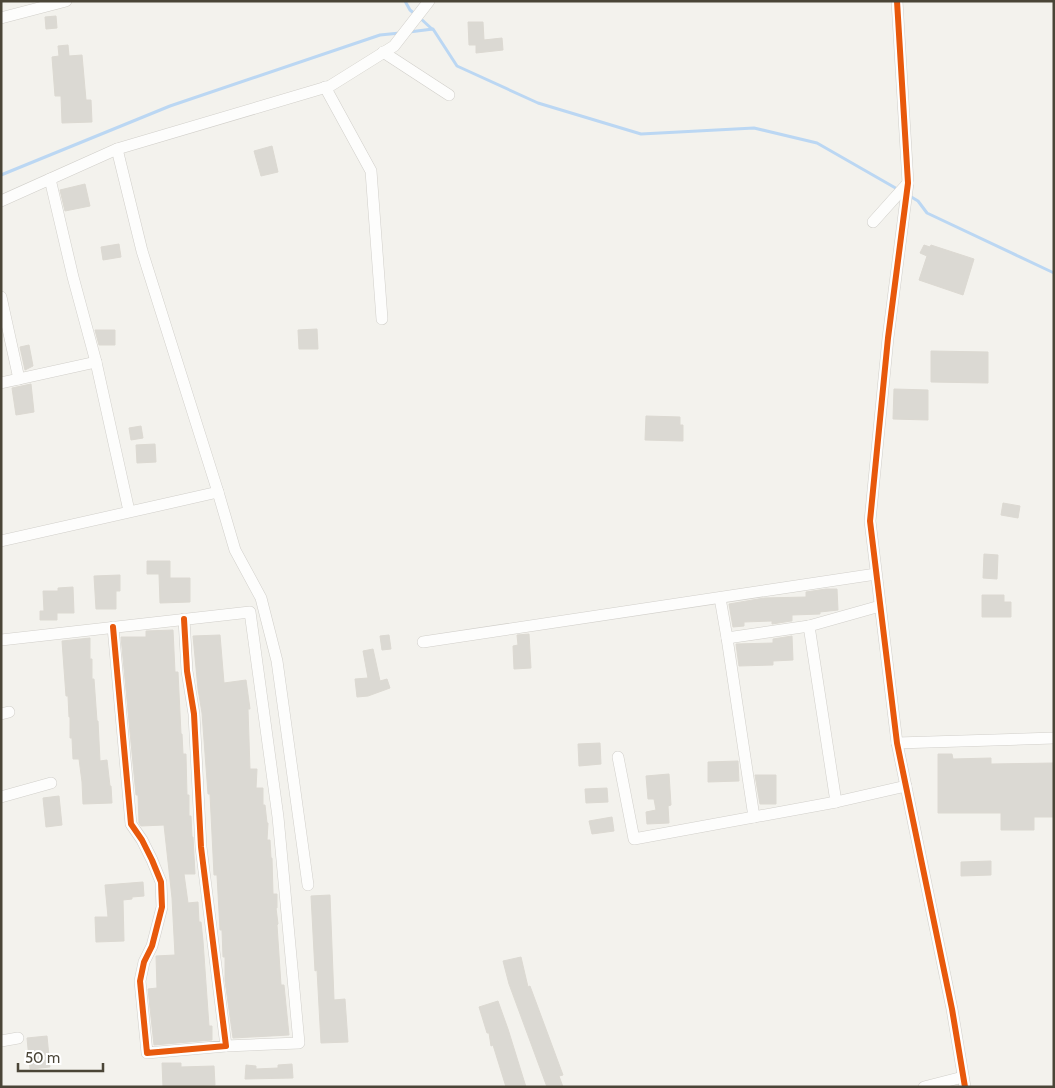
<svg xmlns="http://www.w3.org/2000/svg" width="1055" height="1088" font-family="Cabin,sans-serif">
<rect width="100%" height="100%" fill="#f3f2ed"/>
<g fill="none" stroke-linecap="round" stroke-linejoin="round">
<!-- stream -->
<g stroke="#bbd7f3" stroke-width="3">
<polyline points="405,1 410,10 415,14"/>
<polyline points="420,18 432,29"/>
<polyline points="409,32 433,29 457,66 538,103 641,134 754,128 817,143 899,190"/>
<polyline points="1,175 170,106 380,35 400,33"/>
<polyline points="908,195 918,201 927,213 1054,273"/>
</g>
</g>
<!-- building -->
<g fill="#dbd9d3" stroke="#dcd9d2">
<polygon points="56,16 57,28 46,29 45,17"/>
<polygon points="468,22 483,22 484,40 502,38 503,50 476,53 476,45 469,45"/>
<polygon points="68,45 69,56 82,55 86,100 91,100 92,122 62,123 61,96 55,96 52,57 59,56 58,46"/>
<polygon points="272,146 278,172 261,176 254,151"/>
<polygon points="85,184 90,206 65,211 60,190"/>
<polygon points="119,244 121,257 103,260 101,247"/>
<polygon points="924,245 930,247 931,245 974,259 963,295 919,280 927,256 920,253"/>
<polygon points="317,329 318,349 299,349 298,330"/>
<polygon points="95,330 115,330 115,345 99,345"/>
<polygon points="29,345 33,366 25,370 20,347"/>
<polygon points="931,351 988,352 988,383 931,382"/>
<polygon points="31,384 34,412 16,415 12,388"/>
<polygon points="894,389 928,390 928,420 893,419"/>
<polygon points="646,416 680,417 680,425 683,425 683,441 645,440"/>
<polygon points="141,426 143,438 131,440 129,428"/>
<polygon points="155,444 156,462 137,463 136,445"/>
<polygon points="1003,503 1020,506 1018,518 1001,515"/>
<polygon points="984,554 998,555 997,579 983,578"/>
<polygon points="147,561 170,561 170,578 190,578 190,602 160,603 159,574 147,574"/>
<polygon points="120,575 120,591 116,591 116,609 96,609 94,576"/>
<polygon points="73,587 74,613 57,613 57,620 40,620 40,611 44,611 43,591 58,591 58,588"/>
<polygon points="826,589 837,589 838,610 820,612 820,614 792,615 792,621 791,621 772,624 772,621 744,622 744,626 733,627 729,604 764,598 806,597 806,592"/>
<polygon points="982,595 1004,595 1004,602 1011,602 1011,617 982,617"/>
<polygon points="173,630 175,672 178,672 181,734 182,734 183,754 186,754 187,795 189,795 189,816 191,816 192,837 193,837 195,874 184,874 188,903 198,902 199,922 201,922 203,941 209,1026 212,1026 212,1040 154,1045 148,989 157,988 156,956 175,955 172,898 164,825 141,826 139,823 138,795 136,795 121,637 146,637 146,631"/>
<polygon points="529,634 531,668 514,669 513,646 518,645 517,635"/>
<polygon points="220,635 224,683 246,680 250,709 248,709 250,769 257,769 256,788 263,788 263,805 265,805 267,823 268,823 267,840 270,840 271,858 272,858 273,894 277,894 277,908 276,908 278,924 277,925 281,985 284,985 289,1035 233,1038 225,981 225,957 223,957 222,930 220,930 217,875 214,875 210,794 208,794 202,713 198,689 193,636"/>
<polygon points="389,635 391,649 382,650 380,636"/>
<polygon points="792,636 793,660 773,661 773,665 739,666 736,644 773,643 773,639"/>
<polygon points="90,638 90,659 92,659 92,679 94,679 97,721 98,721 100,761 107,760 110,786 111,786 112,803 83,804 82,782 79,759 73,759 72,738 70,738 70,717 69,717 68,696 66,696 62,641"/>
<polygon points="373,649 380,681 387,679 390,688 368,696 357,697 355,679 368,678 363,651"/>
<polygon points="600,743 601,764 579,766 578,744"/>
<polygon points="938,754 952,754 953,759 991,758 991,764 1053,763 1054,817 1034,817 1034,830 1001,830 1001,813 938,813"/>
<polygon points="738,761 739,781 708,782 708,762"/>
<polygon points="669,774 671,805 668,806 669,823 647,824 646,812 656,810 654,799 648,799 646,776"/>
<polygon points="755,775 776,775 776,804 760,804"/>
<polygon points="607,788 608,802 586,803 585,789"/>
<polygon points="59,796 62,825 46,827 43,798"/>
<polygon points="612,817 614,831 592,834 589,821"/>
<polygon points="991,861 991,875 961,876 961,862"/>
<polygon points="143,882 144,896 132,897 132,899 123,900 124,941 96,942 95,917 108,917 105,885"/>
<polygon points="330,895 334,1000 345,999 348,1042 321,1043 317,970 315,971 311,896"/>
<polygon points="521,957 528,987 530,986 563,1075 559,1076 563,1087 547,1087 509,984 503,961"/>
<polygon points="498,1001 508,1029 526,1087 506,1087 493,1045 491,1046 489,1033 487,1033 479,1007"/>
<polygon points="47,1036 50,1067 30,1069 27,1038"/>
<polygon points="162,1063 181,1063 181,1067 214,1066 215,1085 163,1087"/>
<polygon points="292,1064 293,1078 245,1079 246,1065 256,1066 256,1069 278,1068 278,1065"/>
</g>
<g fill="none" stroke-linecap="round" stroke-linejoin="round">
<defs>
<g id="minor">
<polyline points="897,1 908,183 888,338 870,521 897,743 952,1009 965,1087"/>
<polyline points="1,18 66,1"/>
<polyline points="383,52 449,95"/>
<polyline points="325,87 371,171 382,319"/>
<polyline points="117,149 142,251 218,492 235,550 261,598 277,661 308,885"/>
<polyline points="50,179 73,277 96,362 129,511"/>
<polyline points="1,201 117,149 330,86 394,46 429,1"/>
<polyline points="873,222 908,183"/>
<polyline points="1,297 19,379"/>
<polyline points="1,383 96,362"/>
<polyline points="1,541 218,492"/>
<polyline points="720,598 727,638 754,817"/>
<polyline points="809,626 836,802"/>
<polyline points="113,627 131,824 142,840 152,860 161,882 162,907 152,946 144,962 140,981 147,1053 226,1046 201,847 194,714 187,671 184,619"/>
<polyline points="727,638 809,626 880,606"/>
<polyline points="1,640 250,612 278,817 299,1043 226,1046"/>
<polyline points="423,642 876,574"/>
<polyline points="1,714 9,712"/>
<polyline points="897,743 1054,738"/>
<polyline points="618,757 634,839 836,802 906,786"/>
<polyline points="1,797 51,783"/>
<polyline points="1,1041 18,1038"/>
<polyline points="924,1087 963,1077"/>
</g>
</defs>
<!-- minor casing -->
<use href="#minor" stroke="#d1cfca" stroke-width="12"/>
<!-- minor -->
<use href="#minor" stroke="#fdfdfc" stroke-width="11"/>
<defs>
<g id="cycleway">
<polyline points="897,1 908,183 888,338 870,521 897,743 952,1009 965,1087"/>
<polyline points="113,627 131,824 142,840 152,860 161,882 162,907 152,946 144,962 140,981 147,1053 226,1046 201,847 194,714 187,671 184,619"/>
</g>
</defs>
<!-- cycleway casing -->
<use href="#cycleway" stroke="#fff" stroke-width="9"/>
<!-- cycleway -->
<use href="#cycleway" stroke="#e8590c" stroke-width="6"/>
</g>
<!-- border -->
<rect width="1055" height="1088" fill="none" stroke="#4a4537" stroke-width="5"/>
<!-- scale -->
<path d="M18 1063v8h85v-8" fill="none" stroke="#4a4537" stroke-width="2.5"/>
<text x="25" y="1063" font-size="15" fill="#4a4537" stroke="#ffffff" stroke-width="4" paint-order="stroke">50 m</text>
</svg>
